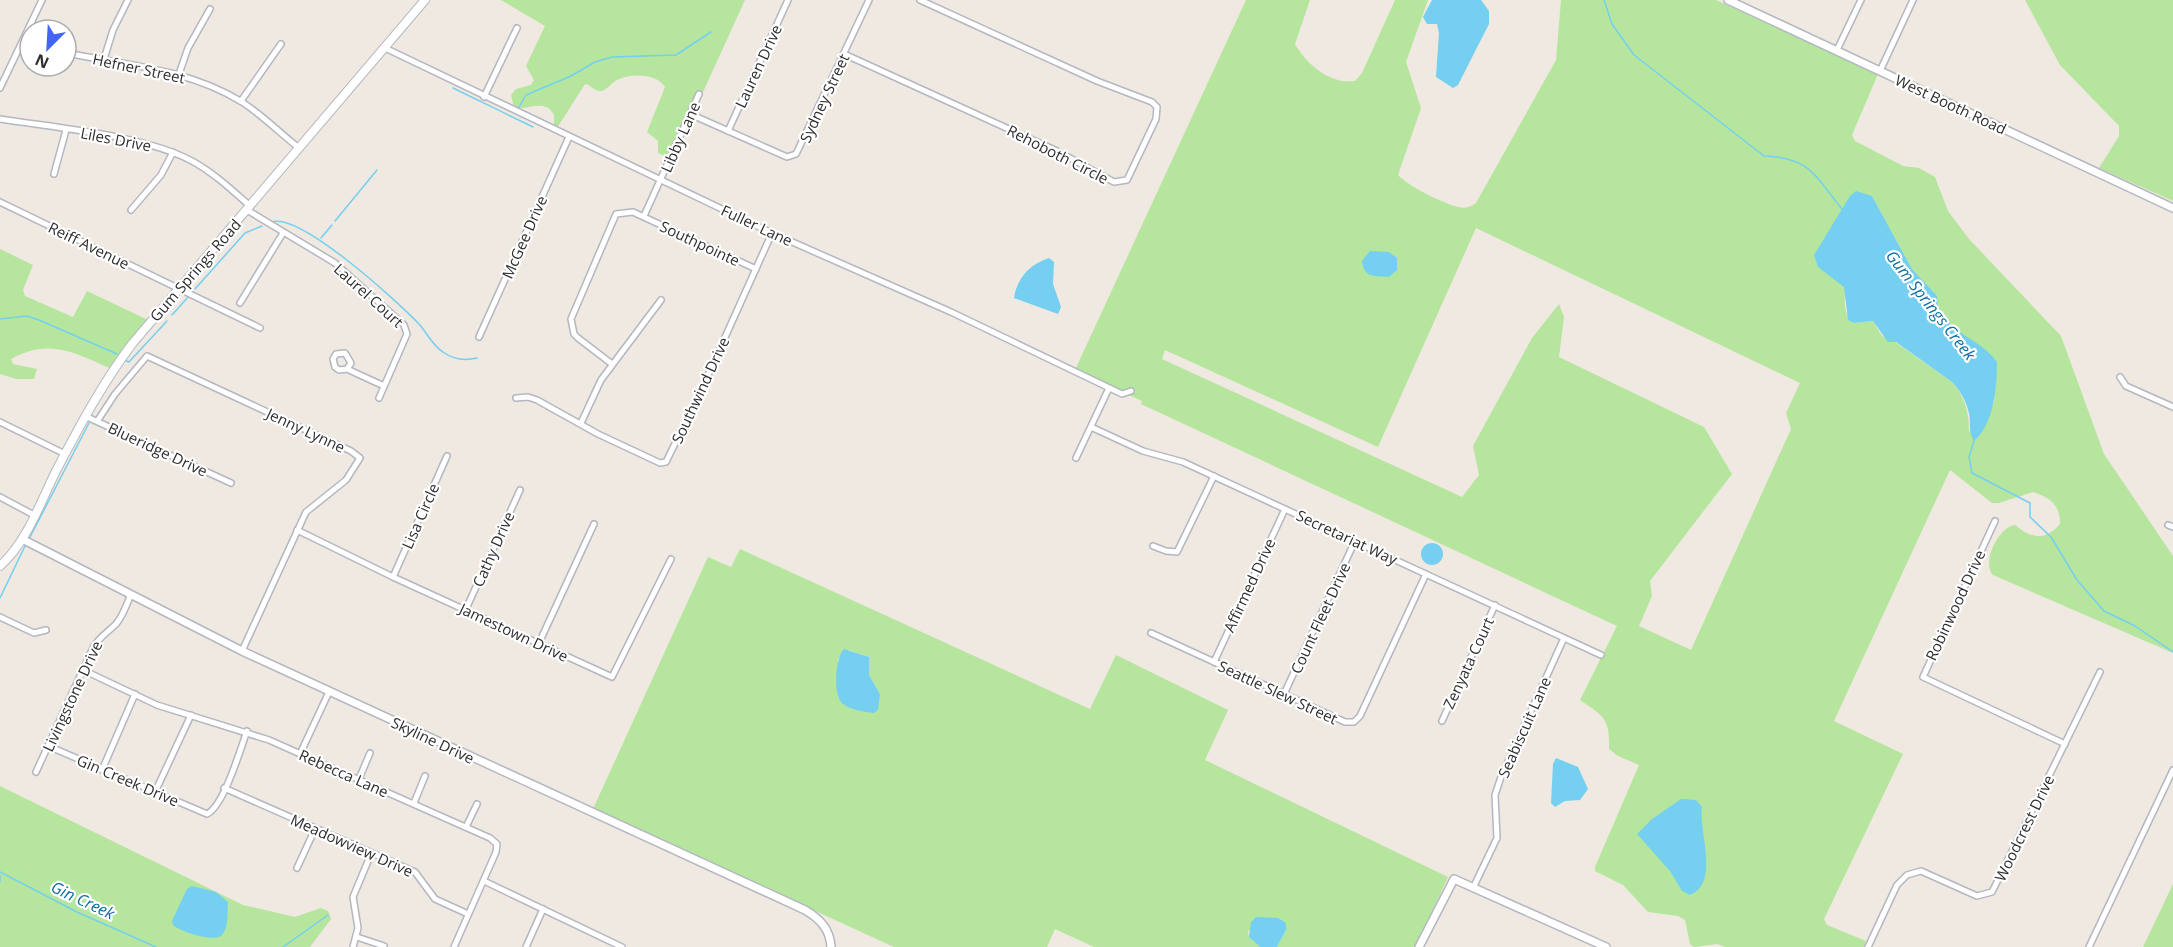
<svg xmlns="http://www.w3.org/2000/svg" width="2173" height="947" font-family="'Open Sans',sans-serif">
<rect width="100%" height="100%" fill="#efe9e1"/>
<!-- green -->
<g fill="#b6e59e" fill-rule="evenodd">
<path d="M501,0H745L703,92L698,90L667,157L658,153V141L647,132L665,87C657,73 630,73 617,80C611,83 608,89 602,91C594,92 592,85 585,84L557,128L554,126V115C544,97 528,112 514,107L511,95L516,89L531,85L534,80L526,66L545,26Z"/>
<path d="M1246,0H1310L1295,44C1306,64 1331,85 1355,81L1362,73L1395,0H1428L1406,62L1421,108L1398,175C1408,186 1442,203 1458,207C1465,209 1470,207 1476,203L1556,60L1561,0H1716L1878,74L1852,135L1855,141L1903,166L1919,168L1935,177L1948,211L1969,239L2061,336L2104,454L2173,556V653L1993,575C1981,563 1999,526 2015,525C2032,539 2045,541 2060,524C2060,504 2050,498 2033,492L1999,503H1992L1950,470L1834,721L1903,754L1824,919L1827,925L1866,941L1864,947H1725L1717,944L1694,947L1690,944L1685,920L1678,916L1648,912L1623,885L1595,871V867L1639,765L1618,756L1609,749C1610,719 1604,716 1580,700L1617,626L1141,404L1142,401L1075,370ZM1872,196L1912,269L1936,296C1937,328 1978,341 1997,362L1994,402L1969,432C1969,412 1965,397 1952,382L1895,342L1882,336L1873,321L1854,323C1828,308 1864,220 1872,196ZM1476,228L1800,383L1786,413L1791,429L1691,650L1639,626L1652,596L1650,581L1732,474L1704,427L1559,357L1564,317L1559,304L1532,338L1473,446L1479,475L1462,497L1162,359L1165,350L1378,447Z"/>
<polygon points="2025,0 2173,0 2173,201 2099,168 2119,136 2119,126 2060,65"/>
<path d="M0,249L33,265L23,290L25,296L73,317L87,291L148,320L109,368C75,352 48,338 11,359L13,364L37,369L34,379H16L0,374Z"/>
<path d="M740,549L1090,709L1116,655L1228,710L1205,760L1448,877L1416,947H1277L1286,930V923L1248,931L1249,937L1260,947H1094L1055,929L1047,947H894L593,809L708,557L731,567ZM849,650L869,657V675L880,694L838,697V659Z"/>
<polygon points="0,786 243,905 295,917 321,908 328,911 331,919 310,947 0,947"/>
<polygon points="2173,884 2173,947 2143,947"/>
</g>
<!-- water -->
<g fill="#75cff0">
<polygon points="1432,0 1481,0 1489,11 1489,24 1458,85 1453,88 1436,77 1439,33 1437,24 1427,24 1423,17"/>
<path d="M1856,191L1872,196L1912,269L1937,296C1937,331 1981,337 1997,362C1997,387 1994,424 1974,441C1968,431 1971,424 1969,413C1966,401 1960,390 1952,382L1896,342H1888L1873,321L1854,323L1848,320L1844,287L1818,267L1814,255L1850,196Z"/>
<path d="M1370,251L1389,252L1397,258V270L1389,277C1374,276 1364,278 1362,261Z"/>
<path d="M1049,258L1054,262L1053,284L1061,307L1058,314L1014,298C1017,278 1030,264 1049,258Z"/>
<circle cx="1432" cy="554" r="11"/>
<path d="M844,649L869,657V675L880,694L878,710L874,713C865,712 850,710 842,703C833,694 835,658 844,649Z"/>
<polygon points="1556,758 1578,767 1588,789 1580,800 1565,801 1555,807 1551,803 1553,764"/>
<path d="M1681,799L1696,800L1702,807C1698,832 1721,882 1690,895L1682,891L1670,871L1637,834L1652,819Z"/>
<path d="M192,886L216,892L228,902C227,912 229,927 222,935C215,943 181,932 173,925L172,921L187,889Z"/>
<polygon points="1256,917 1278,918 1286,923 1286,930 1277,947 1260,947 1249,937 1251,922"/>
</g>
<g fill="none" stroke-linecap="round" stroke-linejoin="round">
<!-- stream -->
<g stroke="#75cff0" stroke-width="1.5">
<path d="M1604,0L1612,24L1634,55L1764,156C1811,158 1814,175 1842,209"/>
<polyline points="453,88 533,127"/>
<polyline points="518,109 526,95 571,76 595,62 612,57 676,55 711,32"/>
<polyline points="335,221 377,170"/>
<path d="M272,222C300,212 398,302 419,324C427,333 433,346 443,352C454,360 465,361 477,358"/>
<polyline points="321,238 332,225"/>
<polyline points="195,289 245,233 262,226"/>
<polyline points="172,315 189,296"/>
<polyline points="0,319 27,316 39,320 117,354"/>
<polyline points="124,360 129,362 167,321"/>
<polyline points="1974,441 1969,457 1972,473 2030,503 2030,517 2051,537 2077,580 2104,611 2135,626 2173,652"/>
<polyline points="29,539 89,423"/>
<polyline points="0,598 25,546"/>
<polyline points="0,872 77,912 156,947"/>
<polyline points="0,876 0,882"/>
<polyline points="283,947 328,915"/>
</g>
<defs>
<g id="minor">
<polyline points="385,48 772,233 951,312 1122,394 1131,391"/>
<polyline points="1837,50 1861,0"/>
<path d="M66,53C127,65 188,69 242,102C262,115 280,133 299,148"/>
<polyline points="844,54 1057,151 1114,182 1127,180 1156,119 1157,107 1152,102 1097,81 920,0"/>
<polyline points="104,59 113,30 128,0"/>
<polyline points="1880,71 1913,0"/>
<polyline points="179,74 188,48 210,9"/>
<polyline points="0,88 42,0"/>
<polyline points="484,97 517,28"/>
<polyline points="241,101 281,44"/>
<polyline points="690,114 787,157 796,154 869,0"/>
<path d="M0,119C57,128 143,135 192,161C214,173 232,190 250,206"/>
<polyline points="728,131 788,0"/>
<polyline points="54,174 66,130"/>
<polyline points="0,202 260,328"/>
<polyline points="131,210 161,175 173,152"/>
<polyline points="247,210 335,263 404,325 407,334 379,398"/>
<polyline points="644,216 699,94"/>
<polyline points="240,303 283,233"/>
<polyline points="479,337 569,137"/>
<polyline points="612,364 578,338 574,334 571,319 616,214 633,212 756,269"/>
<polyline points="347,369 339,370 335,367 333,359 336,354 345,353 351,363 347,369 384,386"/>
<polyline points="2120,377 2126,386 2173,407"/>
<polyline points="516,398 528,397 537,400 598,434 660,463 666,462 704,384 772,233"/>
<polyline points="85,416 231,483"/>
<polyline points="98,420 115,394 147,356 351,451 360,458 346,480 306,512 242,651"/>
<polyline points="0,422 65,454"/>
<polyline points="581,423 601,380 661,300"/>
<polyline points="1091,427 1143,451 1183,462 1601,655"/>
<polyline points="1076,458 1109,388"/>
<polyline points="0,497 34,515"/>
<polyline points="1995,521 1923,677 2065,744"/>
<polyline points="2168,525 2173,527"/>
<polyline points="297,530 393,577 612,677 671,559"/>
<polyline points="1153,546 1166,551 1177,552 1214,476"/>
<polyline points="393,577 447,456"/>
<polyline points="466,609 520,490"/>
<polyline points="0,617 34,633 46,630"/>
<polyline points="1151,633 1345,722 1354,722 1360,716 1426,574"/>
<polyline points="539,643 594,524"/>
<polyline points="1214,662 1285,509"/>
<polyline points="83,670 157,705 269,740 490,838 497,844 496,852 454,947"/>
<polyline points="1284,694 1355,541"/>
<polyline points="1442,721 1495,605"/>
<path d="M48,746L207,814C224,806 240,750 247,731"/>
<polyline points="300,754 329,692"/>
<polyline points="102,770 135,694"/>
<path d="M36,772L93,648C99,637 107,633 116,624C123,616 127,604 131,594"/>
<polyline points="359,779 370,753"/>
<polyline points="224,788 415,872 435,899 468,914"/>
<polyline points="156,790 191,715"/>
<polyline points="414,803 425,776"/>
<polyline points="466,827 477,804"/>
<polyline points="297,868 315,829"/>
<polyline points="484,881 622,947"/>
<polyline points="1474,886 1497,838 1495,795 1501,777 1564,638"/>
<polyline points="357,937 384,946"/>
<polyline points="353,947 358,928 353,897 371,854"/>
<polyline points="526,947 543,909"/>
<polyline points="1868,947 1897,885 1907,875 1921,871 1977,896 1992,892 2100,672"/>
<polyline points="2089,947 2173,770"/>
</g>
<g id="tertiary">
<polyline points="1728,0 2173,208"/>
<path d="M22,539L242,651L805,910C820,919 830,929 831,947"/>
<polyline points="1419,947 1454,879 1606,947"/>
</g>
<path id="secondary" d="M0,566C27,542 40,503 56,471C79,427 102,384 132,344L425,0"/>
</defs>
<!-- minor casing -->
<use href="#minor" stroke="#b4b7c1" stroke-width="8"/>
<!-- tertiary casing -->
<use href="#tertiary" stroke="#b4b7c1" stroke-width="10"/>
<!-- secondary casing -->
<use href="#secondary" stroke="#b4b7c1" stroke-width="10"/>
<!-- minor -->
<use href="#minor" stroke="#fff" stroke-width="5"/>
<!-- tertiary -->
<use href="#tertiary" stroke="#fff" stroke-width="7"/>
<!-- secondary -->
<use href="#secondary" stroke="#fff" stroke-width="8"/>
</g>
<g text-anchor="middle" dominant-baseline="central" stroke-width="4.5" stroke-linejoin="round" paint-order="stroke">
<!-- street labels -->
<g font-size="15" fill="#2e2e2e" stroke="#fff">
<text transform="translate(758 66) rotate(-65)">Lauren Drive</text>
<text transform="translate(139 68) rotate(12)">Hefner Street</text>
<text transform="translate(824 98) rotate(-65)">Sydney Street</text>
<text transform="translate(1951 104) rotate(25)">West Booth Road</text>
<text transform="translate(680 137) rotate(-66)">Libby Lane</text>
<text transform="translate(116 139) rotate(11)">Liles Drive</text>
<text transform="translate(1058 154) rotate(27)">Rehoboth Circle</text>
<text transform="translate(757 225) rotate(25)">Fuller Lane</text>
<text transform="translate(524 237) rotate(-66)">McGee Drive</text>
<text transform="translate(700 243) rotate(25)">Southpointe</text>
<text transform="translate(89 245) rotate(26)">Reiff Avenue</text>
<text transform="translate(195 270) rotate(-49)">Gum Springs Road</text>
<text transform="translate(369 295) rotate(42)">Laurel Court</text>
<text transform="translate(700 390) rotate(-65)">Southwind Drive</text>
<text transform="translate(306 430) rotate(25)">Jenny Lynne</text>
<text transform="translate(158 449) rotate(25)">Blueridge Drive</text>
<text transform="translate(420 516) rotate(-66)">Lisa Circle</text>
<text transform="translate(1347 537) rotate(25)">Secretariat Way</text>
<text transform="translate(493 549) rotate(-66)">Cathy Drive</text>
<text transform="translate(1249 585) rotate(-65)">Affirmed Drive</text>
<text transform="translate(1955 605) rotate(-65)">Robinwood Drive</text>
<text transform="translate(1320 618) rotate(-65)">Count Fleet Drive</text>
<text transform="translate(514 632) rotate(25)">Jamestown Drive</text>
<text transform="translate(1468 663) rotate(-65)">Zenyata Court</text>
<text transform="translate(1278 692) rotate(25)">Seattle Slew Street</text>
<text transform="translate(72 696) rotate(-65)">Livingstone Drive</text>
<text transform="translate(1524 727) rotate(-66)">Seabiscuit Lane</text>
<text transform="translate(433 740) rotate(25)">Skyline Drive</text>
<text transform="translate(344 773) rotate(24)">Rebecca Lane</text>
<text transform="translate(128 780) rotate(23)">Gin Creek Drive</text>
<text transform="translate(2024 828) rotate(-64)">Woodcrest Drive</text>
<text transform="translate(352 845) rotate(24)">Meadowview Drive</text>
</g>
<!-- water labels -->
<g font-size="16" font-style="italic" fill="#0d6fa3" stroke="#fff">
<text transform="translate(1931 305) rotate(52)">Gum Springs Creek</text>
<text transform="translate(83 900) rotate(25)">Gin Creek</text>
</g>
</g>
<!-- north arrow -->
<g transform="translate(48 48) rotate(204)"><circle r="28" fill="#ffffff" stroke="#ababab" stroke-width="1.5"/>
<path d="M0-4.5L10 22L0 15L-10 22Z" fill="#4264fb"/>
<text y="-9" font-size="16" font-weight="bold" text-anchor="middle" fill="#2e2e2e">N</text>
</g>
</svg>
